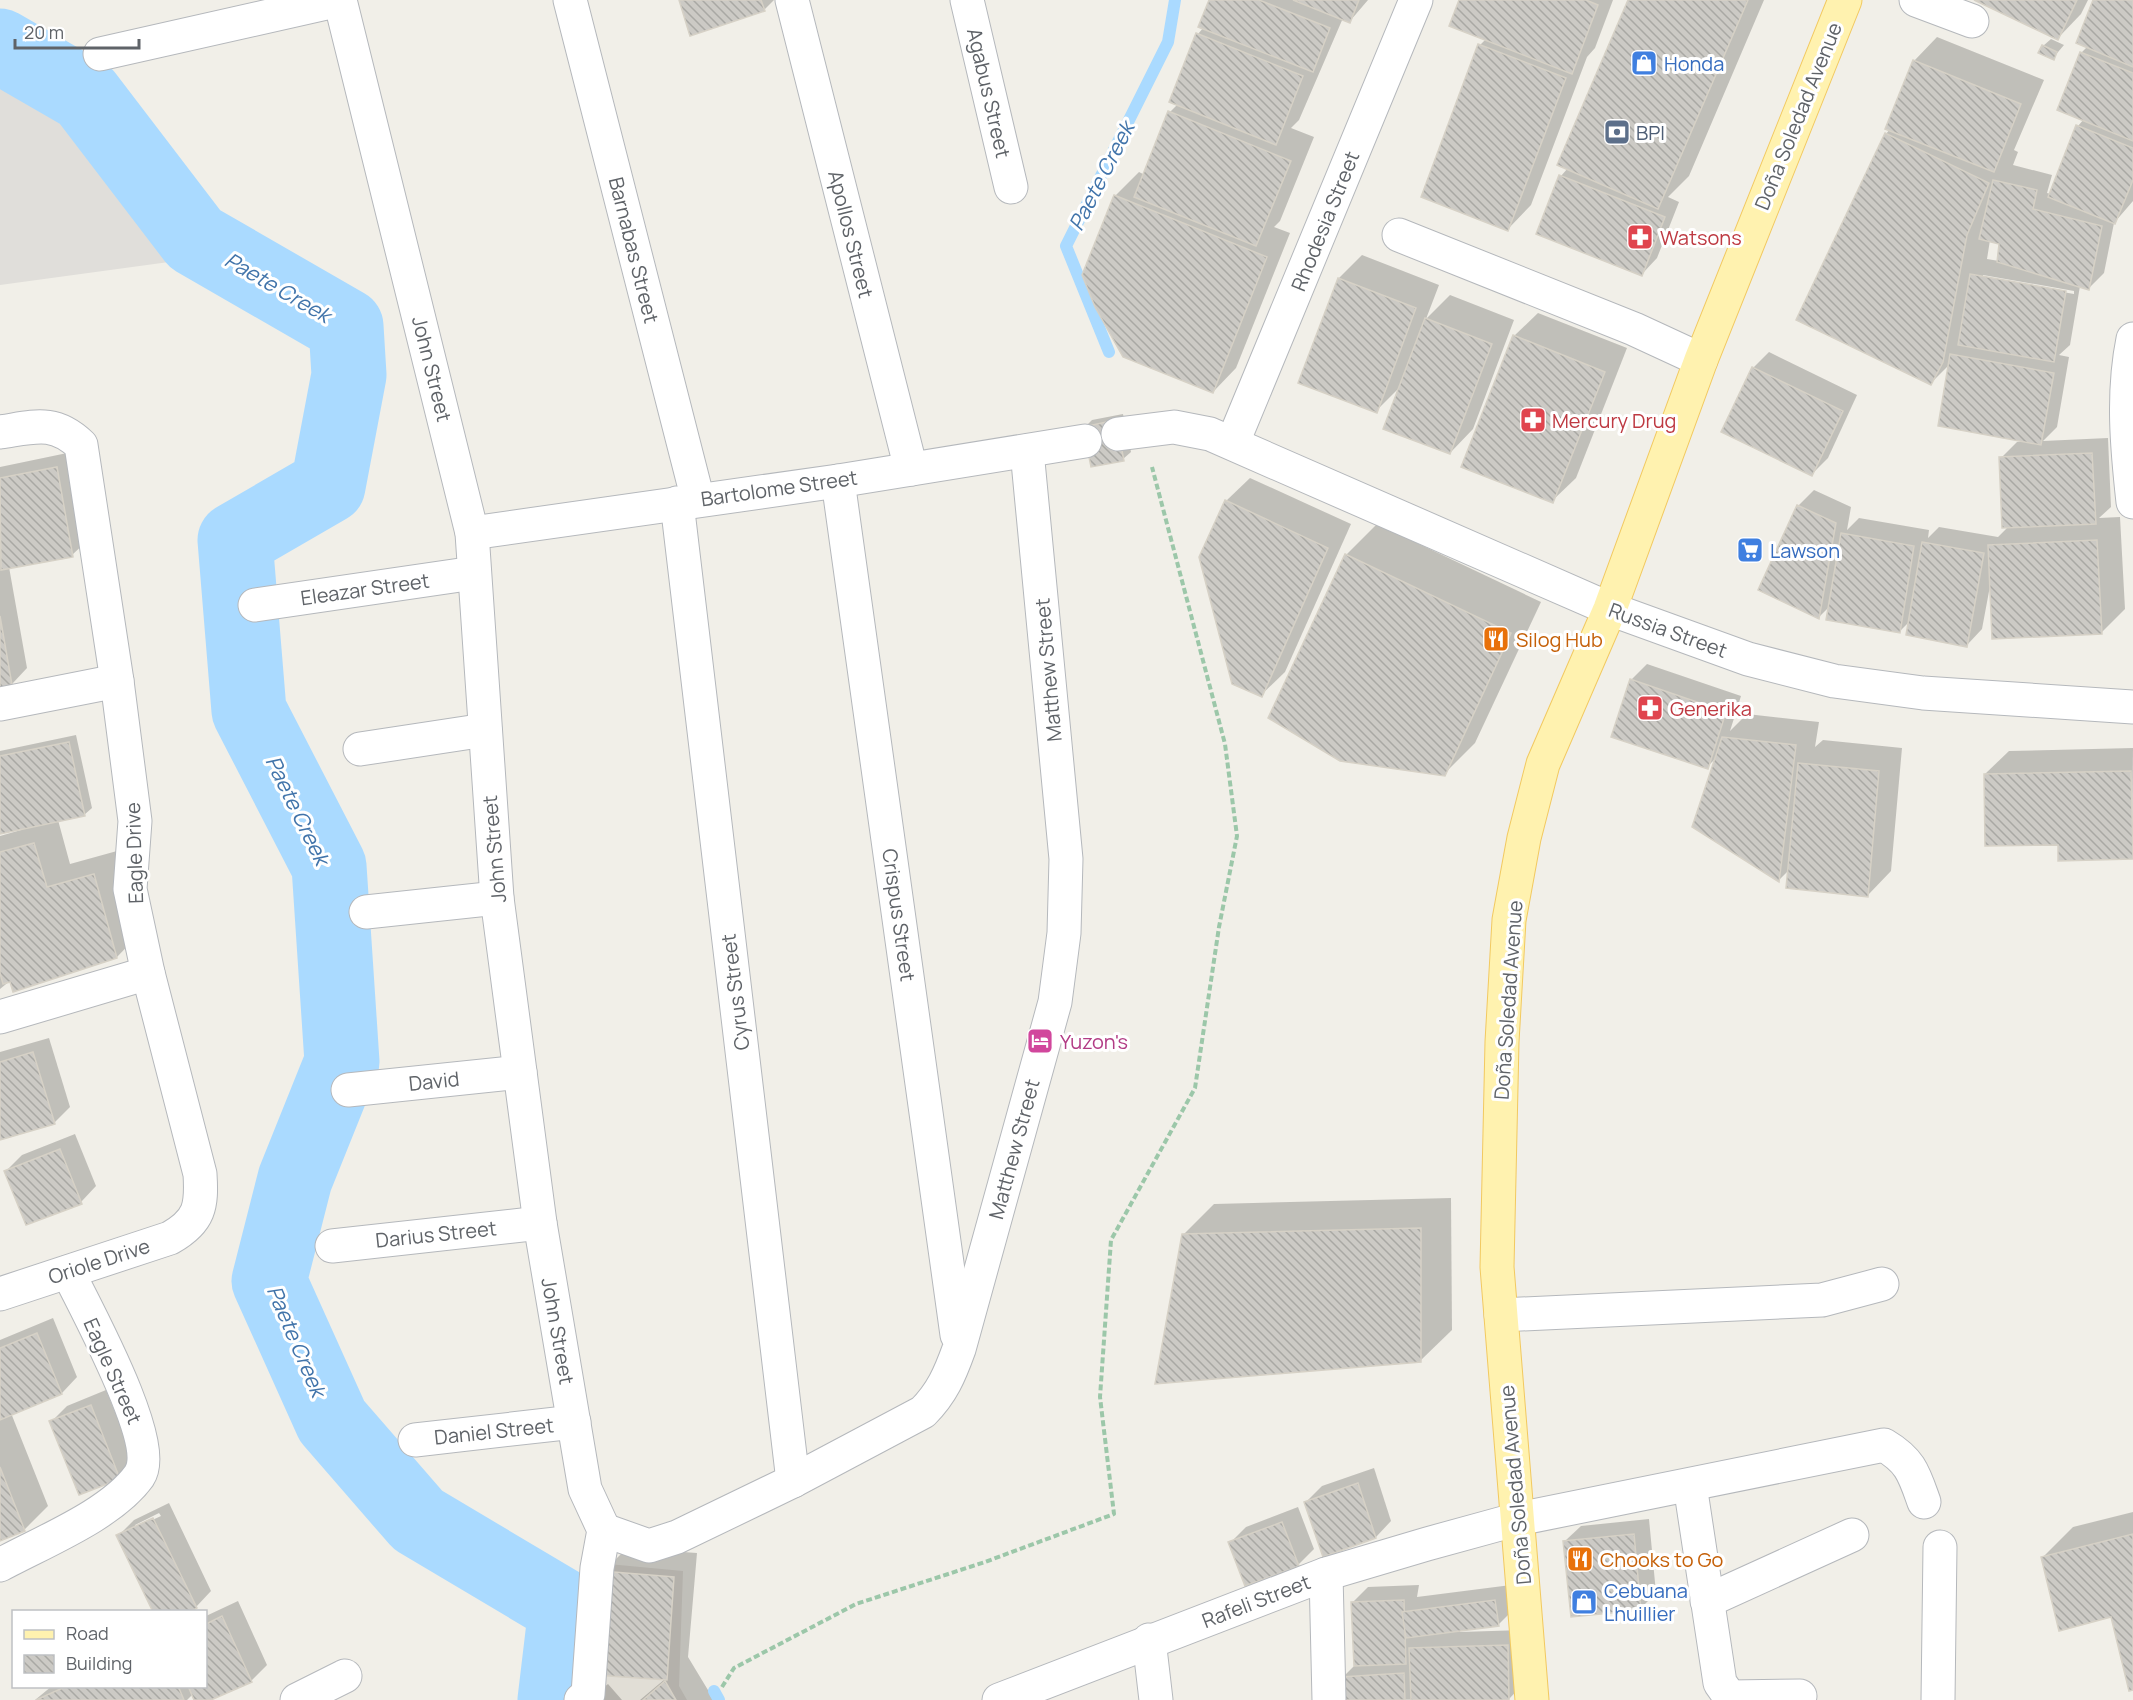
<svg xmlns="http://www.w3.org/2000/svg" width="2133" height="1700" font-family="Manrope,sans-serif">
<defs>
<pattern id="building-back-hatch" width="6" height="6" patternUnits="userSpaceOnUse" patternTransform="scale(1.5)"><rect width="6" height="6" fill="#cccac5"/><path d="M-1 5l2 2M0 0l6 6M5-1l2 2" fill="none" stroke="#a9a8a4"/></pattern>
</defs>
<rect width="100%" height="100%" fill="#f1efe8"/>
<!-- industrial -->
<polygon fill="#e0deda" points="0,73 71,101 191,259 0,285"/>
<!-- education -->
<polygon fill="#e1ded6" points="587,1562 683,1571 679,1686 687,1700 572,1700"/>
<!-- shadow -->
<g fill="#0003" fill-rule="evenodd">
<polygon points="680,0 774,0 764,10"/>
<polygon points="1210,0 1368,0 1350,21 1343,18 1299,120 1291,128 1314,137 1280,221 1274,227 1290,233 1236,368 1213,392 1115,196 1139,172 1145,175 1170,112 1178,104 1198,34 1204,27"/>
<polygon points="1460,0 1613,0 1595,48 1587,57 1531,205 1508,229 1480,45 1486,39"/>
<polygon points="1629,0 1764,0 1689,176 1668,197 1679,202 1657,258 1642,274 1561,176 1568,168"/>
<polygon points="1977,0 2088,0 2081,14 2058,38"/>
<path d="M2094,0H2133V201L2114,223L2104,273L2089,288L2080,286L2070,345L2059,355L2069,357L2057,427L2043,441L2108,438L2111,507L2099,518L2120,517L2125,609L2101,633L1990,586L1982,629L1967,645L1910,621L1899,632L1830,606L1818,618L1760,590L1798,506L1814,490L1851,507L1847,530L1859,518L1929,530L1928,538L1939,527L1998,537L2009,526L2001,458L2017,442L2025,441L1950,364L1931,383L1886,134L1890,129L1914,61L1937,37L2044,80L2014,150L2018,152L2013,165L2052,175L2047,193L2051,194L2078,126L2084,119L2059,109L2081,53L2088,46ZM1990,240L2000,243L1999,261L1987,259ZM1983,275L2074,291V294L1983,278Z"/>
<polygon points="2051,39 2064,45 2053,58 2043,46"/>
<polygon points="1362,255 1439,285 1426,319 1450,295 1514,320 1473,429 1450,453 1400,387 1376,411 1339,278"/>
<polygon points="1538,313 1627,348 1576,478 1552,501 1514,336"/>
<polygon points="1769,352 1857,395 1828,458 1812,474 1753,368"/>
<polygon points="1123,414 1131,452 1123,459 1084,428 1092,420"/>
<polygon points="72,452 88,540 72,555 9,567 27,668 12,684 0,686 0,467"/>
<polygon points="1250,478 1351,524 1285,672 1261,695 1226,501"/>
<polygon points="1377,524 1541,602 1475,743 1444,774 1346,555"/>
<polygon points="1647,664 1741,696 1730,731 1747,714 1819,722 1815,747 1823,740 1902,748 1891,871 1868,895 1790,869 1779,880 1716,758 1707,767 1631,680"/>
<polygon points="76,735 92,808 84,815 58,820 70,864 117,851 140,933 117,957 11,980 0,989 0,836 21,830 20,828 0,832 0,751"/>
<polygon points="2133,748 2132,858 2060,843 1985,774 2009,751"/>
<polygon points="49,1038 70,1107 54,1123 0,1139 0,1052"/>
<polygon points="75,1134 96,1186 81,1202 6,1171 22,1155"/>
<polygon points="1451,1198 1452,1330 1421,1360 1183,1235 1214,1204"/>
<polygon points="53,1318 77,1377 62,1393 11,1413 48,1506 24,1530 0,1539 0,1340"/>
<polygon points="106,1390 135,1461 119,1477 51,1422 67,1406"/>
<polygon points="1374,1468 1391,1521 1376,1537 1306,1502 1322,1486"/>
<path d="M169,1503L211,1591L196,1607L118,1536L134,1520ZM159,1513L161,1516L135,1528V1525Z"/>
<polygon points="1298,1507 1314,1549 1298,1565 1230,1543 1246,1527"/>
<polygon points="2133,1512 2133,1688 2112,1616 2043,1557 2073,1527"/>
<polygon points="1649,1519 1656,1593 1640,1609 1565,1541 1581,1526"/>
<polygon points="627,1548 697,1553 688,1657 714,1700 640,1700 665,1679 603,1572"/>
<polygon points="1419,1585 1417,1597 1511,1585 1514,1609 1498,1625 1460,1630 1460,1632 1523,1630 1524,1683 1509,1699 1344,1700 1343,1677 1355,1665 1352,1603 1368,1587"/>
<polygon points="238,1601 267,1665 251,1681 207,1700 195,1700 193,1694 187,1700 35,1700 52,1686 206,1686 206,1616"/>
<polygon points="608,1684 622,1700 588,1700"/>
</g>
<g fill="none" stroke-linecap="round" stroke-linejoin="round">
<!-- stream -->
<g stroke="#aadaff" stroke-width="12">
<polyline points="1109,352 1066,246 1168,42 1175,0"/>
<polyline points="714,1691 719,1700"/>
</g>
<!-- river -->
<polyline stroke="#aadaff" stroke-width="75" points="0,46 85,95 195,239 346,326 349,375 328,486 235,540 249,711 329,866 342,1062 295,1179 269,1281 332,1421 418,1520 566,1608 555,1700"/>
</g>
<!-- building -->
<g fill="url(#building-back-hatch)" stroke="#d6d1c6" stroke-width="1.5">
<polygon points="679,0 761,0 765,11 690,36"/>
<polygon points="1209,0 1259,0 1330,28 1313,72 1198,27"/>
<polygon points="1293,0 1359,0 1350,23"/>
<polygon points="1459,0 1586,0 1598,5 1572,74 1449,26"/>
<polygon points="1628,0 1748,0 1658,209 1557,165"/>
<polygon points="1974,0 2077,0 2058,40"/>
<polygon points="2093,0 2133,0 2133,67 2076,43"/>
<polygon points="1196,33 1303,76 1276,145 1169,102"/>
<polygon points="1478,44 1566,78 1508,231 1421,197"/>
<polygon points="2042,45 2057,52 2054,60 2038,53"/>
<polygon points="2080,52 2133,73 2133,141 2057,110"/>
<polygon points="1913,60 2021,104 1994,172 1885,129"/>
<polygon points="1168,111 1291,161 1256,246 1134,197"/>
<polygon points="2076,125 2133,148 2133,180 2115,224 2048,197"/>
<polygon points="1885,133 1989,183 1967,235 1943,362 1931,385 1796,320"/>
<polygon points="1559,175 1665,217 1642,276 1536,234"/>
<polygon points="1993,180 2037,190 2033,209 2102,226 2089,290 1997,262 1999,244 1979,239"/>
<polygon points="1114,195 1267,257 1213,393 1123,357 1095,307 1082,275"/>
<polygon points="1970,274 2066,291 2054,362 1958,345"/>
<polygon points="1338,278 1416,308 1377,413 1298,383"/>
<polygon points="1425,318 1492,344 1450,454 1383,429"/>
<polygon points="1513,335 1605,372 1553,503 1461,467"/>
<polygon points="1950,354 2054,373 2041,445 1938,426"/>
<polygon points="1752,367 1843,411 1812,476 1721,432"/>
<polygon points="1116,420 1124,461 1091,467 1083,427"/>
<polygon points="2092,453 2096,524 2002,528 1999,457"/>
<polygon points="57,467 73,557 1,570 0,478"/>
<polygon points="1225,500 1328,548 1262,697 1232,684 1199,557"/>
<polygon points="1797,505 1836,523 1819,619 1758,590"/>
<polygon points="1841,533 1914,546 1900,633 1826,620"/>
<polygon points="2097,540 2102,634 1992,639 1988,545"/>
<polygon points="1922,542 1984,553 1967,647 1906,635"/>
<polygon points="1345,554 1511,633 1445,776 1340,761 1268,718"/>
<polygon points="0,616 12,685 0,687"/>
<polygon points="1630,679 1726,712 1708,769 1611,737"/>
<polygon points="1722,737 1796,745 1779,882 1692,827"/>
<polygon points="69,742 85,816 0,834 0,756"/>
<polygon points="1798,763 1879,771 1868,897 1786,888"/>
<polygon points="2131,771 2133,859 2058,861 2058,845 1985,846 1984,774"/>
<polygon points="34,843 47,887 94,874 117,958 13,992 10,982 3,984 0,973 0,852"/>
<polygon points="33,1052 55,1124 0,1140 0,1062"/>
<polygon points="60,1149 82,1204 26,1225 4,1171"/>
<polygon points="1421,1228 1421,1362 1155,1384 1182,1234"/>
<polygon points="37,1333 62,1394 0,1420 0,1348"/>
<polygon points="91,1405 120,1479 79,1495 49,1421"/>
<polygon points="0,1467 25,1531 0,1541"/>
<polygon points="1358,1483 1376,1538 1323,1557 1304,1502"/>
<polygon points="153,1518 197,1608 190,1612 153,1612 116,1535"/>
<polygon points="1282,1522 1299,1566 1245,1586 1228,1542"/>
<polygon points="1634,1534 1641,1610 1571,1617 1563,1541"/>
<polygon points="2133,1534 2133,1690 2129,1691 2111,1617 2059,1631 2041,1557"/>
<polygon points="601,1571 674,1577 667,1680 595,1675"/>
<polygon points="1404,1600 1406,1664 1354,1666 1351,1602"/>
<polygon points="1495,1600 1499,1626 1406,1638 1402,1612"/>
<polygon points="222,1616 252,1682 211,1700 194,1700 188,1686 206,1686 206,1624"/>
<polygon points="1508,1645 1509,1700 1411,1700 1409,1648"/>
<polygon points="1404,1673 1405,1700 1343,1700 1341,1677"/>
<polygon points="665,1681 676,1700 643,1700"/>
<polygon points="67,1686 178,1686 184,1700 36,1700"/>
</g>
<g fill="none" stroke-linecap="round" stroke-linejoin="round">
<defs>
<g id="minor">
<polyline points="340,0 472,533 497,898 540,1223 585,1489 604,1530 597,1568 588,1694 581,1700"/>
<polyline points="570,0 698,500"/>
<polyline points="792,0 911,469"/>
<polyline points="967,0 1011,187"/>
<polyline points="1916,0 1972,21"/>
<polyline points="100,54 340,0"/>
<polyline points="1399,235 1634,329 1701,360"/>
<path d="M2133,339C2122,393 2127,448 2133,502"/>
<path d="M0,432C34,427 54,419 81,445L117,681L135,821L130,889L148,973L200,1174C202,1206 200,1221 170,1238L0,1294"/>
<polyline points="1118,434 1174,427 1210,434 1610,609 1748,659 1834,681 1923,693 2133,707"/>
<polyline points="1233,442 1416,0"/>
<polyline points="838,481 957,1335"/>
<polyline points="677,503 793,1481"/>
<polyline points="472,533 838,481 1085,441"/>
<polyline points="255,605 474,573"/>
<polyline points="0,704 117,681"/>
<polyline points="360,749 485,730"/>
<polyline points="366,912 497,898"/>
<polyline points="0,1017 148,973"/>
<polyline points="348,1090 520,1072"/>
<polyline points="332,1246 540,1223"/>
<polyline points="1501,1315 1822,1300 1882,1284"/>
<polyline points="415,1440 574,1422"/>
<polyline points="1690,1485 1720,1683 1730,1697 1800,1696"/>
<path d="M604,1530L649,1546L677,1537L793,1481L923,1412C942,1393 950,1374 959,1349L1055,1002L1064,933L1066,859L1027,451"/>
<path d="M0,1565C42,1542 111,1515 139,1476C161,1444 85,1307 68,1272"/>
<polyline points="1326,1574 1329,1700"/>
<polyline points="1707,1601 1852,1535"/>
<polyline points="1149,1640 1156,1700"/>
<polyline points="297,1700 345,1676"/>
<path d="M999,1700L1326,1574L1427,1544L1518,1519L1884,1445C1911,1461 1914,1474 1924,1502"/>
<polyline points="1938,1700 1940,1547"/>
</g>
<polyline id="major" points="1532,1700 1497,1267 1502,1042 1509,920 1524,838 1543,764 1610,609 1701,360 1845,0"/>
</defs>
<!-- minor casing -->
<use href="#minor" stroke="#b5b8bc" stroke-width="35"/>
<!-- major casing -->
<use href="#major" stroke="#f2c960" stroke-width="35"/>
<!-- path -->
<polyline stroke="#9cc7a9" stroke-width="4" stroke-dasharray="6 3" stroke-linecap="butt" points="722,1687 734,1668 856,1604 985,1562 1114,1514 1100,1397 1111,1240 1195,1088 1219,927 1237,836 1225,744 1152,467"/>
<!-- minor -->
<use href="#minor" stroke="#fff" stroke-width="33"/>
<!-- major -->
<use href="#major" stroke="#fff2af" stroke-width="33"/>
</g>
<!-- icons -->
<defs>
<symbol id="shop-square" viewBox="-11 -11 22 22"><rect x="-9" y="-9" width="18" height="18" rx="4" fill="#3f7fe0" stroke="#fff"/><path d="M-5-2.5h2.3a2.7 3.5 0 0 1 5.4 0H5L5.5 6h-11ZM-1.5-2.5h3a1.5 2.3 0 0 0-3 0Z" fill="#fff"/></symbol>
<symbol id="bank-square" viewBox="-11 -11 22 22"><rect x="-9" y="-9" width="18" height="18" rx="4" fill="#5c6f8a" stroke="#fff"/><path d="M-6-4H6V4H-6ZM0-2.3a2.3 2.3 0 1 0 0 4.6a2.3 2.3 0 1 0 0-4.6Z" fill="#fff"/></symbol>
<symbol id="pharmacy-square" viewBox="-11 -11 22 22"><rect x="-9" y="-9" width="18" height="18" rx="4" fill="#e0444e" stroke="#fff"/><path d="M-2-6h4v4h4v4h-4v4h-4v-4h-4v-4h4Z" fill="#fff"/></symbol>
<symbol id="supermarket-square" viewBox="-11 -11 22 22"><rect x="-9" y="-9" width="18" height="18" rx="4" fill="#3f7fe0" stroke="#fff"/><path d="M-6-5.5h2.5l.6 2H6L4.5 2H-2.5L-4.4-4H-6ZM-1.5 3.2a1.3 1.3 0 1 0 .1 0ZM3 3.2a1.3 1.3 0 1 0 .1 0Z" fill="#fff"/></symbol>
<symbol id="restaurant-square" viewBox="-11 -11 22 22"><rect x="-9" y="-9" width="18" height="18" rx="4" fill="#e8710a" stroke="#fff"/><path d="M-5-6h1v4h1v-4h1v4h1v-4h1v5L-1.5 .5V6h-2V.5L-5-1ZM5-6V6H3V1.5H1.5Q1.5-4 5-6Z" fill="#fff"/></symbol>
<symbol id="hotel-square" viewBox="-11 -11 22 22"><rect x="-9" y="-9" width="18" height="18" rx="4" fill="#d1479c" stroke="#fff"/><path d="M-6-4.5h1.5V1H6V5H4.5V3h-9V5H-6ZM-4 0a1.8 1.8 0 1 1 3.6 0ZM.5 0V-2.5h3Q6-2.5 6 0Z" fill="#fff"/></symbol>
</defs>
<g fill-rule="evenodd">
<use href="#shop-square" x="1629" y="48" width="30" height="30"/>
<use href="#bank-square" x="1602" y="117" width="30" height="30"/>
<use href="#pharmacy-square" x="1625" y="222" width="30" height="30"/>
<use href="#pharmacy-square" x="1518" y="405" width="30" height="30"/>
<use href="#supermarket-square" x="1735" y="535" width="30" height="30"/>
<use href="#restaurant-square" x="1481" y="624" width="30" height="30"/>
<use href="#pharmacy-square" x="1635" y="693" width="30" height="30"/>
<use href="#hotel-square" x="1025" y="1026" width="30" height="30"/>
<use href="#restaurant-square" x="1565" y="1544" width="30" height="30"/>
<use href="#shop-square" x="1569" y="1587" width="30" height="30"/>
</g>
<g text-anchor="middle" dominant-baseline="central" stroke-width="6" stroke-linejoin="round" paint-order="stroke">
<!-- shop labels -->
<g font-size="20" fill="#366cbe" stroke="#fff" text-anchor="start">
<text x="1664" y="63">Honda</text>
<text x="1770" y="550">Lawson</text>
<text x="1604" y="1590">Cebuana<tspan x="1604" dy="23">Lhuillier</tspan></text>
</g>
<!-- street labels -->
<g font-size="20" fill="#5f6368" stroke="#fff">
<text transform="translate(989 93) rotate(77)">Agabus Street</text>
<text transform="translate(1798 116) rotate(-68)">Doña Soledad Avenue</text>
<text transform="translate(1325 221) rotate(-68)">Rhodesia Street</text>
<text transform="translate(851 234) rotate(76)">Apollos Street</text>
<text transform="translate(634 250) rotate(76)">Barnabas Street</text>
<text transform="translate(432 369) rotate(76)">John Street</text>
<text transform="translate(779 488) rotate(-8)">Bartolome Street</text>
<text transform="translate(365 589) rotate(-8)">Eleazar Street</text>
<text transform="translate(1668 630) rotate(20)">Russia Street</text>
<text transform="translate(1048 670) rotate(-95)">Matthew Street</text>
<text transform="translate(494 849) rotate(-95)">John Street</text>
<text transform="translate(134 853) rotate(-92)">Eagle Drive</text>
<text transform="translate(899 915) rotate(82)">Crispus Street</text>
<text transform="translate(735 992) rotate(-97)">Cyrus Street</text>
<text transform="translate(1508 1000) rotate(-86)">Doña Soledad Avenue</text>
<text transform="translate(434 1081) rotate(-6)">David</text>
<text transform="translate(1014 1149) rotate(-75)">Matthew Street</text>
<text transform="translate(436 1234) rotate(-6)">Darius Street</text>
<text transform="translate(99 1261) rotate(-18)">Oriole Drive</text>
<text transform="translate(558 1331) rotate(80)">John Street</text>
<text transform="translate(113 1371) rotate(66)">Eagle Street</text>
<text transform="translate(494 1431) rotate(-6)">Daniel Street</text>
<text transform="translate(1515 1485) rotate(-95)">Doña Soledad Avenue</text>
<text transform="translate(1256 1601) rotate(-21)">Rafeli Street</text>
</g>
<!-- service labels -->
<g font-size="20" fill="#4e5e75" stroke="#fff" text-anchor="start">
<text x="1636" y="132">BPI</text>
</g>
<!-- health labels -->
<g font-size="20" fill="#be3a42" stroke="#fff" text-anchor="start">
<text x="1660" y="237">Watsons</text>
<text x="1552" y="420">Mercury Drug</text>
<text x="1670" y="708">Generika</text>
</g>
<!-- food labels -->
<g font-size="20" fill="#c56008" stroke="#fff" text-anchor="start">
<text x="1516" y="639">Silog Hub</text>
<text x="1600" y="1559">Chooks to Go</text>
</g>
<!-- hotel labels -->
<g font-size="20" fill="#b23c85" stroke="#fff" text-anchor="start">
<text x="1060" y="1041">Yuzon's</text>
</g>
<!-- water labels -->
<g font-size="21" font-style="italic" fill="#4174aa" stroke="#fff">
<text transform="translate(1101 176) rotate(-63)">Paete Creek</text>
<text transform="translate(278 287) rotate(30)">Paete Creek</text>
<text transform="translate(298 810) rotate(64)">Paete Creek</text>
<text transform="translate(297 1341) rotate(67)">Paete Creek</text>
</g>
</g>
<!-- legend -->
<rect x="12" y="1610" width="195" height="78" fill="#ffffff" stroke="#bfc1c3" stroke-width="1.5"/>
<rect x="24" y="1630" width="30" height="9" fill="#fff2af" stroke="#bfc1c3" stroke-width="1.5"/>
<text x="66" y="1640" font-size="18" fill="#5f6368">Road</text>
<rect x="24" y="1655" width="30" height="18" fill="url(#building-back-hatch)" stroke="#bfc1c3" stroke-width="1.5"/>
<text x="66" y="1670" font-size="18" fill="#5f6368">Building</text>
<!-- scale -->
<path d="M15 39v9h124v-9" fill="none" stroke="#5f6368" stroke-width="3"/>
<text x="24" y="39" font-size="18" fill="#5f6368" stroke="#ffffff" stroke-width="4.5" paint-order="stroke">20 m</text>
</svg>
